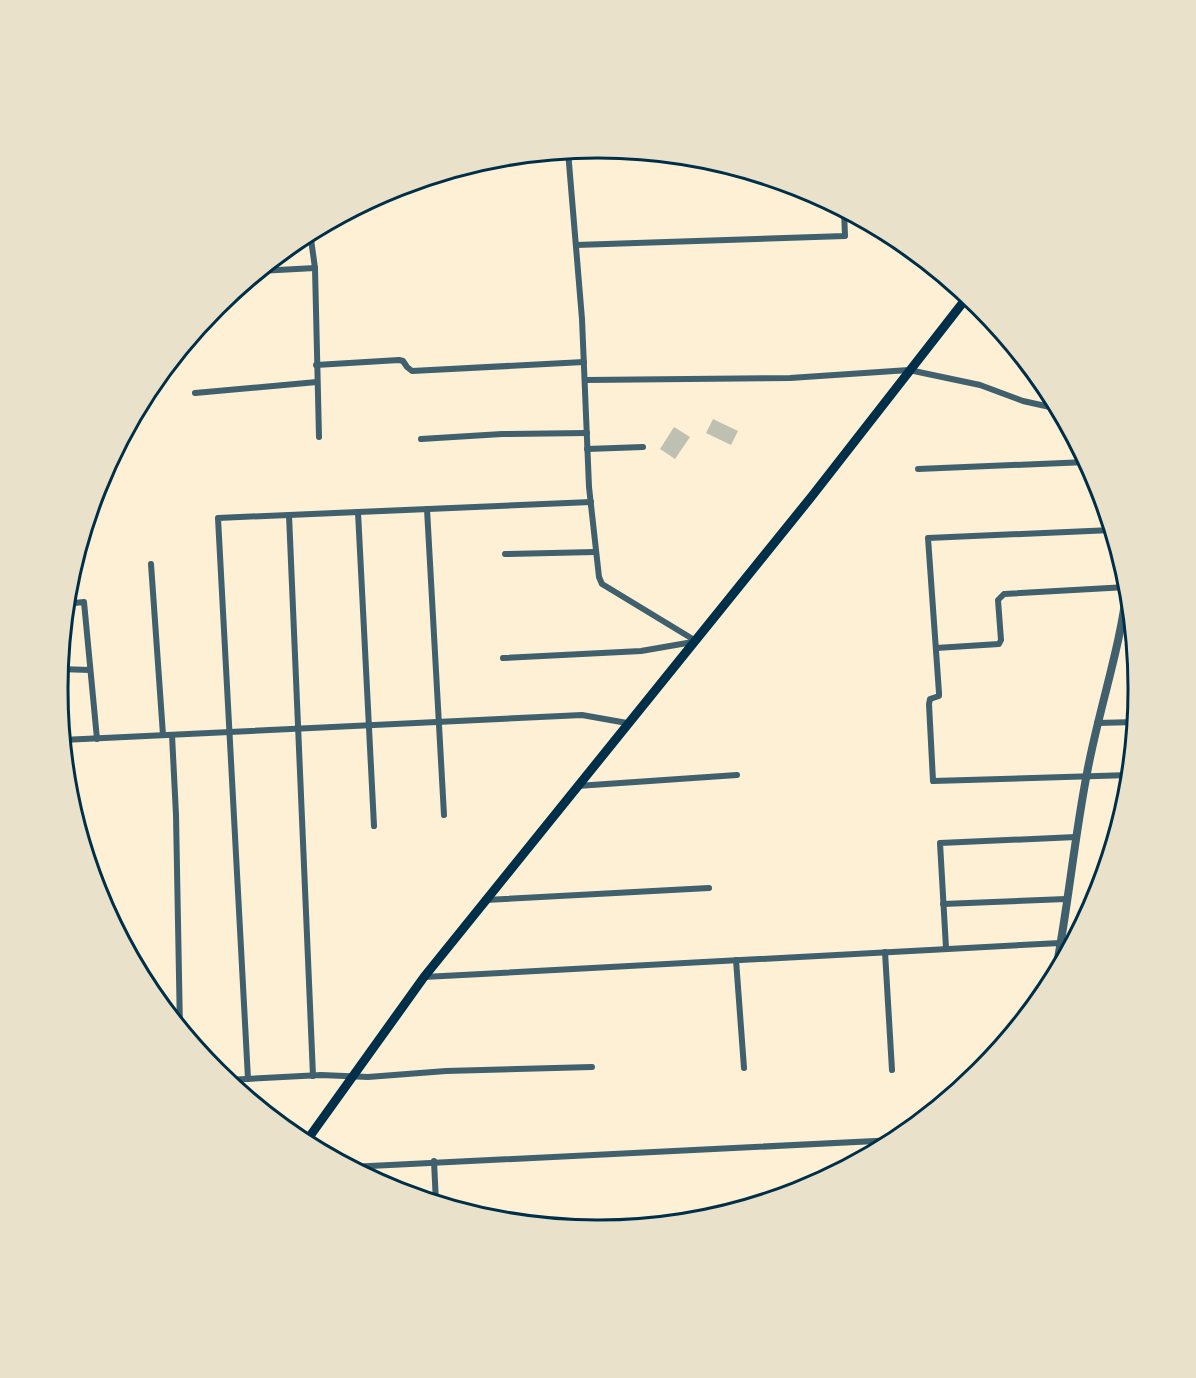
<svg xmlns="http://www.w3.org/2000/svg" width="1196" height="1378" font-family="'IBM Plex Sans',sans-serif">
<rect width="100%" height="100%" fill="#fdf0d5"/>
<!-- building -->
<g fill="#bec0b2">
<polygon points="713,419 738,431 731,445 706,433"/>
<polygon points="674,427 690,437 675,459 660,449"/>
</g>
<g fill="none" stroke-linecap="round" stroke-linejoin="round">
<!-- minor -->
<g stroke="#3f606c" stroke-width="6">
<polyline points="568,151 582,319 589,487 599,577 602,584 607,587 696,641"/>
<polyline points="310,232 315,268 319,437"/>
<polyline points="576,245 845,236 844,210"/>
<polyline points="259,271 315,268"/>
<polyline points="316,365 399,360 403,361 407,367 412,371 584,362"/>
<polyline points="585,380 790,378 909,370 980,385 1023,401 1059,409"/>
<polyline points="195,393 317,382"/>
<polyline points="421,439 502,434 587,433"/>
<polyline points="587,449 643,447"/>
<polyline points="918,469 1087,462"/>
<polyline points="427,509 444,815"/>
<polyline points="358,512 374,826"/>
<polyline points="289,515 313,1076"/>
<polyline points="1112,530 928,538 939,693 939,696 930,699 929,704 933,781 1130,775"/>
<polyline points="505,554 595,552"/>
<polyline points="151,564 163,735"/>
<polyline points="65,604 84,602 97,739"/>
<polyline points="1125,615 1132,615"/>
<polyline points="936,648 999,644 1001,640 998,600 1004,594 1127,587"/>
<polyline points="503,658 641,651 693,642"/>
<polyline points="59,669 90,670"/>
<polyline points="57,685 59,707"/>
<polyline points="1097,723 1136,722"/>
<polyline points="172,735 176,815 180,1029"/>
<polyline points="62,740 582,715 627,723"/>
<polyline points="577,786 737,775"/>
<polyline points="485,900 709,888"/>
<polyline points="943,904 1066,899"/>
<polyline points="946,948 940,843 1076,837"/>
<polyline points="885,952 892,1070"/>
<polyline points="736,960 744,1068"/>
<polyline points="424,977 1060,943"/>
<polyline points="248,1079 218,518 591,502"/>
<polyline points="226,1080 321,1075 368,1077 446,1071 592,1067"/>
<polyline points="434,1161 436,1203"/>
<polyline points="350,1167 896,1140"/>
</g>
<!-- tertiary -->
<path stroke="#3f606c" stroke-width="8" d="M1055,975C1068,908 1074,840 1087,773C1099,708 1121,647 1128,581"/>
<!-- secondary -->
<polyline stroke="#003049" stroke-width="9" points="305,1143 424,977 812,496 968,296"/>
</g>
<!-- crop -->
<path d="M0 0H1196V1378H0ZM598 158H598A530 530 0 0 1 1128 688V690A530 530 0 0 1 598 1220H598A530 530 0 0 1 68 690V688A530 530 0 0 1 598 158Z" fill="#e9e1ca" fill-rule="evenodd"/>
<path fill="none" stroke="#003049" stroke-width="3" d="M598 158H598A530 530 0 0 1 1128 688V690A530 530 0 0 1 598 1220H598A530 530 0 0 1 68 690V688A530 530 0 0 1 598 158Z"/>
</svg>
